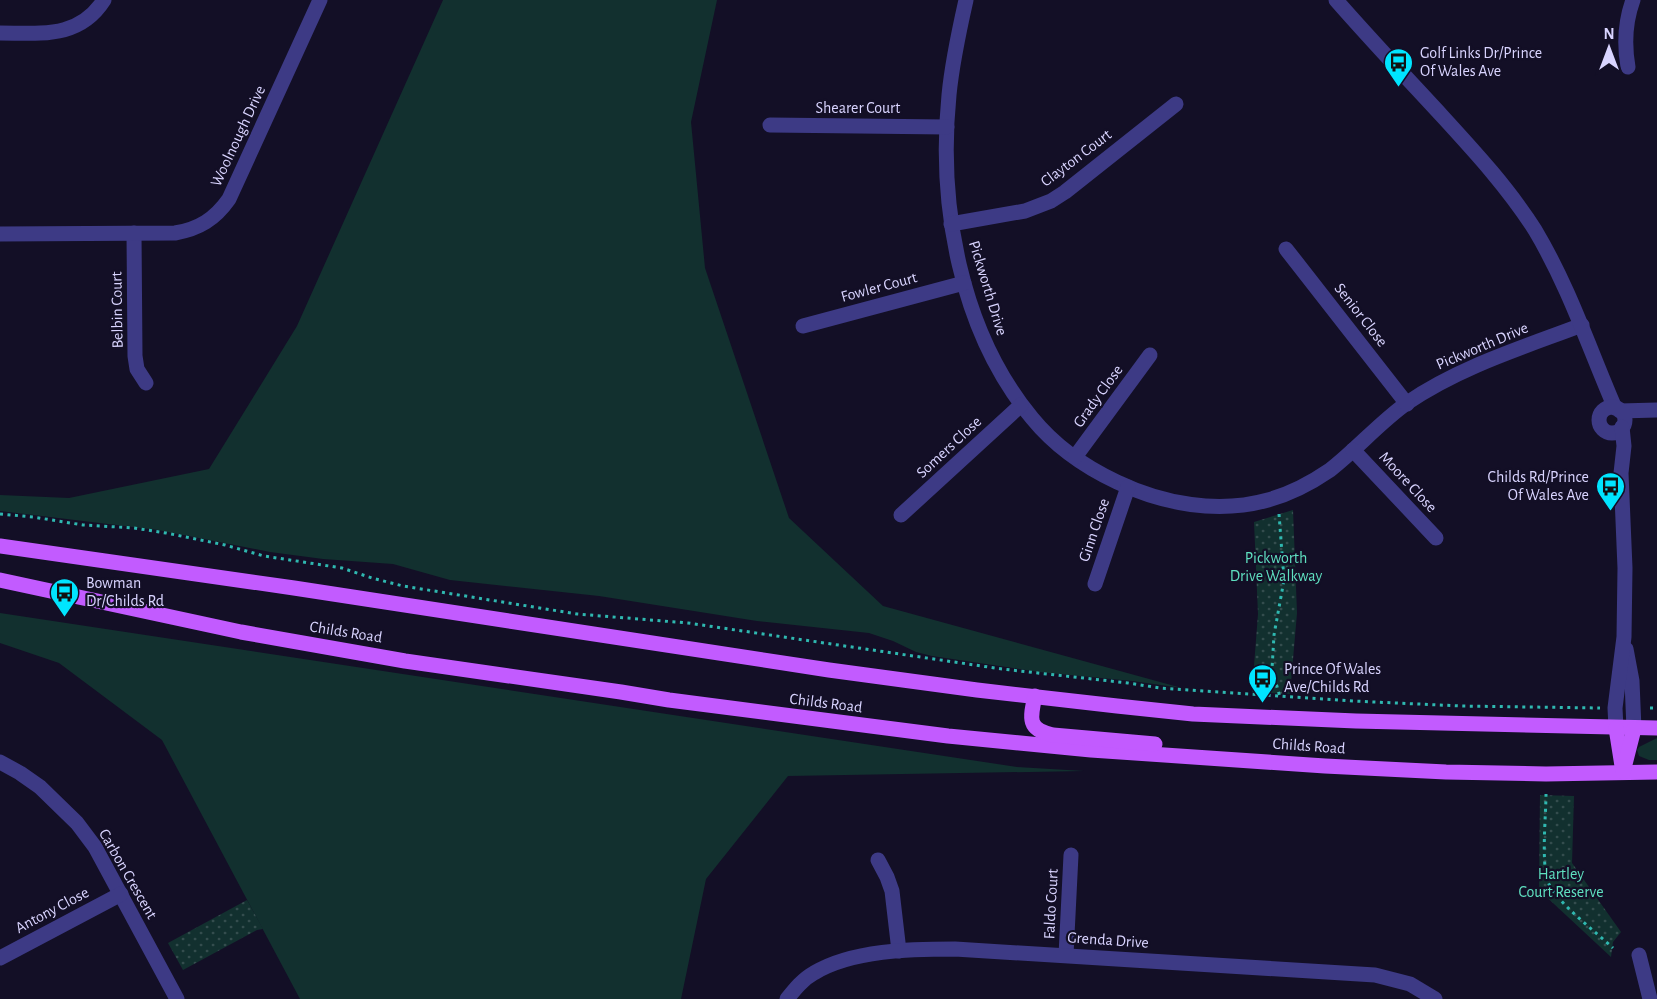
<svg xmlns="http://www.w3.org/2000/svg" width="1657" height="999" font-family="'Alegreya Sans',sans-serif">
<defs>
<pattern id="park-dots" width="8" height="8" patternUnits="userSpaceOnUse" patternTransform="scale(1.5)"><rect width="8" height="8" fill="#12302f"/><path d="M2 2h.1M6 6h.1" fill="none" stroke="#344d4e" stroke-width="1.8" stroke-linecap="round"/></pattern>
</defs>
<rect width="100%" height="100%" fill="#130f26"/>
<!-- grass -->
<g fill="#12302f">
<polygon points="443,0 717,0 691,122 705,268 789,518 883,606 1182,688 1132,681 1039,672 932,656 916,652 893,641 869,633 757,621 599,596 450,580 393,564 323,559 270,552 158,530 0,511 0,495 69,498 209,469 297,326"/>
<polygon points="0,613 1017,767 1084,771 788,776 706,879 681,999 300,999 162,740 59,663 0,643"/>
<polygon points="1657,738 1657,760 1649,760 1639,756 1637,750 1639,747"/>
</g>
<!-- park -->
<g fill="url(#park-dots)">
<polygon points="1293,510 1297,613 1290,694 1252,692 1258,614 1254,522"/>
<polygon points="1540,795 1574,796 1572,863 1621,932 1613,942 1611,957 1539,890"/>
<polygon points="247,900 263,929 257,930 183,970 168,943"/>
</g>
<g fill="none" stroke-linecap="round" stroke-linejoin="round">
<!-- path -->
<g stroke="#2fb8b0" stroke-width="3" stroke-dasharray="3 4.5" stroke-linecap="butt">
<polyline points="0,514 33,517 83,525 134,528 166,533 225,545 264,556 342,568 372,578 403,586 577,614 688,623 1002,669 1128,683 1160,688 1353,701 1461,706 1600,708"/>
<polyline points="1279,514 1284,580 1274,635 1272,669 1280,697"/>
<polyline points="1650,708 1657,708"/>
<path d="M1546,794C1546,815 1541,863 1548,882C1556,902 1596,932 1613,948"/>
</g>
<!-- minor -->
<g stroke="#3d3a85" stroke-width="15">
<path d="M966,0C959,31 952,63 949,95C938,205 960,331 1032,418C1054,445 1085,467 1117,482C1163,504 1218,514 1268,500C1290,494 1311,483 1330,470C1357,449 1379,423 1407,403C1459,367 1524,347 1582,325"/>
<path d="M0,33C41,33 79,39 104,0"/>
<path d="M1628,67C1624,44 1625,22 1633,0"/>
<polyline points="770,125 947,127"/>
<polyline points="951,224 1025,211 1051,201 1065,192 1176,104"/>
<polyline points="134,233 135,356 137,369 146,383"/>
<path d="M0,234L175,233C199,229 215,219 229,199L320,0"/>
<polyline points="1286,249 1407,404"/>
<polyline points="803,326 964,283"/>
<polyline points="1620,411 1657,410"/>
<polyline points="1353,450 1436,538"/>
<polyline points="1075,457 1150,355"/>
<polyline points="901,515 1021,405"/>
<polyline points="1095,584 1128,487"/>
<polyline points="0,762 20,773 40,787 77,823 95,847 177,999"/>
<polyline points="878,860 887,877 892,891 899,951"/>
<polyline points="1066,955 1071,855"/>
<polyline points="1639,955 1650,999"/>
<polyline points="0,958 121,894"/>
<path d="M787,999C795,989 803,979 814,973C852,950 911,949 955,949L1375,975L1410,984L1435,999"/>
</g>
<!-- tertiary -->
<g stroke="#3d3a85" stroke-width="15">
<path d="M1336,0C1371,40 1407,78 1443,117C1476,153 1509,189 1535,230C1569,287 1589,348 1615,408"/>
<circle cx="1612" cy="420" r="13"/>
<polyline points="1626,649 1632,681 1634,729"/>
<polyline points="1616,728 1615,708 1624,637 1625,568 1621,473 1624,446 1622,427"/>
</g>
<!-- primary -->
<g stroke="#c25bff" stroke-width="15">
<polyline points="0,546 294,588 829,670 977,690 1117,706 1193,714 1356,721 1657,728"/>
<polyline points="0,580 241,632 405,661 621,692 669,700 948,736 1091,750 1325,766 1446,772 1546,774 1657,772"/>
<path d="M1035,696C1030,718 1027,730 1053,735L1155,744"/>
<polyline points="1616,728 1622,766"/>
<polyline points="1623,772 1634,729"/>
</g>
</g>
<!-- icons -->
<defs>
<symbol id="bus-pin" viewBox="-11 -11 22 30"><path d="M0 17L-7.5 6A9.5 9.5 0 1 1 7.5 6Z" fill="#00e5ff" stroke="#130f26"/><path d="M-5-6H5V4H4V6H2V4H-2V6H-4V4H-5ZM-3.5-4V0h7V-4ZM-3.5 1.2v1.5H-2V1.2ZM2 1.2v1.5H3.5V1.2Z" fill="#111"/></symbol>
</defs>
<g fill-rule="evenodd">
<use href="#bus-pin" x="1382" y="46" width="33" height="45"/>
<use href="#bus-pin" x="1594" y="470" width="33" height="45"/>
<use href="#bus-pin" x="48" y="576" width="33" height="45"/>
<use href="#bus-pin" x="1246" y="662" width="33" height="45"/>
</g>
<g text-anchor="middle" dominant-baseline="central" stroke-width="4.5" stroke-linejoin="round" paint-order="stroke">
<!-- poi labels -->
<g font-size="16" fill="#d9d4ff" stroke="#130f26" text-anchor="start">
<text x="1420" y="53">Golf Links Dr/Prince<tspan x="1420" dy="18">Of Wales Ave</tspan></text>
<text x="1589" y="477" text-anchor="end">Childs Rd/Prince<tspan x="1589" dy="18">Of Wales Ave</tspan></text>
<text x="86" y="583">Bowman<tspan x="86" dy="18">Dr/Childs Rd</tspan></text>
<text x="1284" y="669">Prince Of Wales<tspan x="1284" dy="18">Ave/Childs Rd</tspan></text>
</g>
<!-- street labels -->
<g font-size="16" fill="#d9d4ff" stroke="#130f26">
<text x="858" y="108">Shearer Court</text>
<text transform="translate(238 136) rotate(-65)">Woolnough Drive</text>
<text transform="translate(1076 158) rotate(-37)">Clayton Court</text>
<text transform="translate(879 287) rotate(-15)">Fowler Court</text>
<text transform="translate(988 288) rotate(73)">Pickworth Drive</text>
<text transform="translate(117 310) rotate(-91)">Belbin Court</text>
<text transform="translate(1361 315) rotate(52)">Senior Close</text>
<text transform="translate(1482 346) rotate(-23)">Pickworth Drive</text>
<text transform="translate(1098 396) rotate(-54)">Grady Close</text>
<text transform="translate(949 447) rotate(-43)">Somers Close</text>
<text transform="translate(1408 482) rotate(47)">Moore Close</text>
<text transform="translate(1094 530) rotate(-71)">Ginn Close</text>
<text transform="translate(346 632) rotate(9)">Childs Road</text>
<text transform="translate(826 703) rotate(7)">Childs Road</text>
<text transform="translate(1309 746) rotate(4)">Childs Road</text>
<text transform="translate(128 874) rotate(60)">Carbon Crescent</text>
<text transform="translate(1051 904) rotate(-87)">Faldo Court</text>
<text transform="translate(52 910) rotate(-28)">Antony Close</text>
<text transform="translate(1108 940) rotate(4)">Grenda Drive</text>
</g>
<!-- park labels -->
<g font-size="16" fill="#5fe0c0" stroke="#130f26">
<text x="1276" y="558">Pickworth<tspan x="1276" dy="18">Drive Walkway</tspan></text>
<text x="1561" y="874">Hartley<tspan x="1561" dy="18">Court Reserve</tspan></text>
</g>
</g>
<!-- north arrow -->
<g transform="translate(1609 48)" stroke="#130f26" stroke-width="4.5" paint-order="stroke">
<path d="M0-4.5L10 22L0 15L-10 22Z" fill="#d9d4ff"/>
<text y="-9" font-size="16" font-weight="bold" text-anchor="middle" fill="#d9d4ff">N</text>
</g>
</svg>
